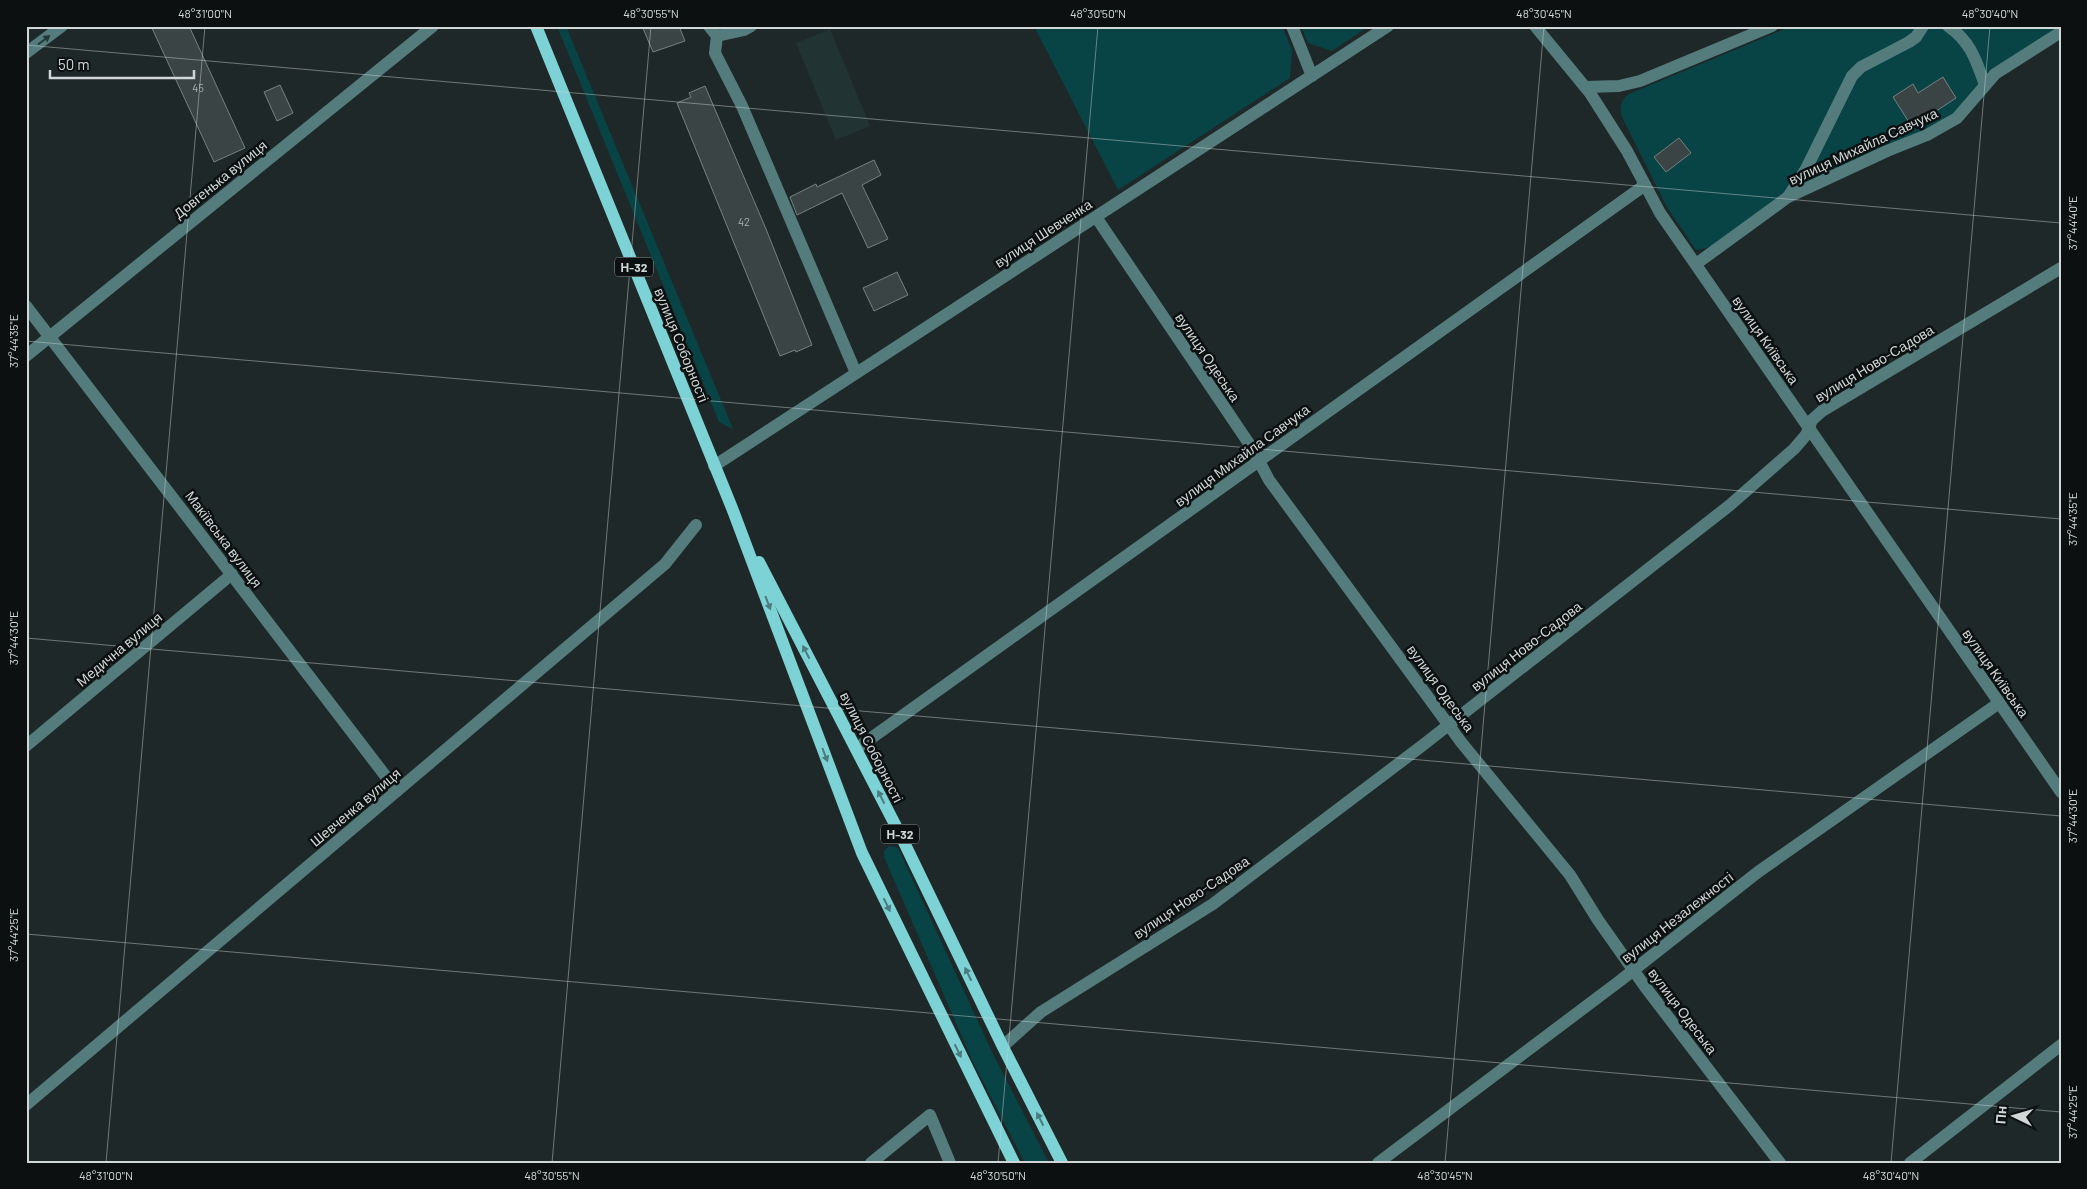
<svg xmlns="http://www.w3.org/2000/svg" width="2087" height="1189" font-family="Barlow,sans-serif">
<rect width="100%" height="100%" fill="#1f2828"/>
<!-- built -->
<polygon fill="#223334" points="830,29 870,126 836,140 796,43"/>
<!-- green -->
<g fill="#084345">
<polygon points="557,26 566,26 733,429 719,422"/>
<polygon points="1034,26 1282,26 1292,50 1290,78 1118,190"/>
<polygon points="1301,26 1369,26 1332,51 1308,43"/>
<path d="M1792,26H2061L1955,115L1926,131L1886,147L1711,247L1696,250L1667,207L1622,117C1619,107 1621,100 1629,94Z"/>
<polygon points="889,846 896,847 899,850 992,1052 1049,1163 1025,1163 973,1062 884,857 884,851"/>
</g>
<!-- building -->
<g fill="#3a4444" stroke="#768181">
<polygon points="151,26 189,26 245,148 214,162"/>
<polygon points="642,26 679,26 685,41 653,52"/>
<polygon points="1943,77 1956,98 1912,127 1893,97 1913,84 1918,93"/>
<polygon points="280,85 293,113 277,121 264,92"/>
<polygon points="705,86 766,229 812,345 796,352 795,350 780,356 677,103 691,97 689,93"/>
<polygon points="1679,138 1691,153 1666,172 1654,157"/>
<polygon points="874,160 881,175 862,185 888,239 868,248 842,193 797,215 790,197 816,184 817,187"/>
<polygon points="897,272 908,295 874,311 863,288"/>
</g>
<g fill="none" stroke-linecap="round" stroke-linejoin="round">
<!-- minor -->
<g stroke="#547c7d" stroke-width="12">
<polyline points="709,26 717,36 715,53 742,106 856,373"/>
<polyline points="1292,26 1312,76"/>
<polyline points="1535,26 1590,93 1627,151 1660,213 2061,792"/>
<path d="M1948,26C1971,42 1976,60 1985,85"/>
<polyline points="717,36 744,30 751,26"/>
<polyline points="26,53 62,26"/>
<polyline points="1586,87 1619,86 1640,81 1772,26"/>
<polyline points="1788,197 1806,169 1852,76 1861,67 1909,42 1916,37 1923,26"/>
<polyline points="1096,217 1252,448 1269,480 1461,742 1570,875 1598,920 1646,988 1780,1163"/>
<polyline points="1696,264 1788,197 1887,151 1927,135 1957,118 1995,74 2061,32"/>
<polyline points="26,306 397,791"/>
<polyline points="26,356 433,26"/>
<polyline points="714,466 1388,26"/>
<polyline points="26,746 232,574"/>
<polyline points="856,749 1645,185"/>
<polyline points="1003,1046 1041,1012 1213,904 1423,745 1730,505 1794,449 1806,435 1812,420 1822,411 2061,268"/>
<polyline points="26,1105 665,564 696,525"/>
<polyline points="871,1163 930,1115 950,1163"/>
<polyline points="1378,1163 1621,980 1758,872 1999,703"/>
<polyline points="1910,1163 2061,1045"/>
</g>
<!-- major -->
<g stroke="#7dd2d6" stroke-width="12">
<polyline points="536,26 732,508 862,853 1014,1163"/>
<polyline points="759,562 900,834 1003,1047 1062,1163"/>
</g>
</g>
<!-- one-way arrows -->
<defs><path id="oneway-solid" d="M-6-.8H1V-3.2L6.5 0L1 3.2V.8H-6Z" transform="scale(1.25)"/></defs>
<use fill="#253636" href="#oneway-solid" transform="translate(44 40) rotate(-37)"/>
<g fill="#4a7b7d">
<use href="#oneway-solid" transform="translate(768 603) rotate(69)"/>
<use href="#oneway-solid" transform="translate(806 652) rotate(-117)"/>
<use href="#oneway-solid" transform="translate(825 755) rotate(69)"/>
<use href="#oneway-solid" transform="translate(881 797) rotate(-117)"/>
<use href="#oneway-solid" transform="translate(887 905) rotate(64)"/>
<use href="#oneway-solid" transform="translate(968 974) rotate(-116)"/>
<use href="#oneway-solid" transform="translate(958 1051) rotate(64)"/>
<use href="#oneway-solid" transform="translate(1040 1119) rotate(-117)"/>
</g>
<!-- ticks -->
<path fill="none" stroke="#d1d7d7" stroke-width="1" stroke-opacity="0.45" d="M26,45L2061,223M26,341L2061,519M26,638L2061,816M26,934L2061,1112M106,1163L205,26M552,1163L651,26M998,1163L1098,26M1445,1163L1544,26M1891,1163L1990,26"/>
<g text-anchor="middle" dominant-baseline="central" stroke-width="5" stroke-linejoin="round" paint-order="stroke">
<!-- number labels -->
<g font-size="11" fill="#abb2b2">
<text x="198" y="87">45</text>
<text x="744" y="221">42</text>
</g>
<!-- shield labels -->
<g fill="#0c1010" stroke="#969b9b" stroke-width="1">
<rect x="615" y="257.5" width="38" height="19" rx="4"/>
<rect x="881" y="824.5" width="38" height="19" rx="4"/>
</g>
<g font-size="12" font-weight="bold" fill="#d1d7d7">
<text x="634" y="267">Н-32</text>
<text x="900" y="834">Н-32</text>
</g>
<!-- street labels -->
<g font-size="14" fill="#d1d7d7" stroke="#0c1010">
<text transform="translate(1863 146) rotate(-25)">вулиця Михайла Савчука</text>
<text transform="translate(220 179) rotate(-39)">Довгенька вулиця</text>
<text transform="translate(1043 233) rotate(-33)">вулиця Шевченка</text>
<text transform="translate(1766 340) rotate(55)">вулиця Київська</text>
<text transform="translate(682 345) rotate(68)">вулиця Соборності</text>
<text transform="translate(1208 357) rotate(56)">вулиця Одеська</text>
<text transform="translate(1874 363) rotate(-31)">вулиця Ново-Садова</text>
<text transform="translate(1242 455) rotate(-36)">вулиця Михайла Савчука</text>
<text transform="translate(224 539) rotate(53)">Макіївська вулиця</text>
<text transform="translate(1526 646) rotate(-38)">вулиця Ново-Садова</text>
<text transform="translate(119 649) rotate(-40)">Медична вулиця</text>
<text transform="translate(1996 673) rotate(55)">вулиця Київська</text>
<text transform="translate(1441 688) rotate(54)">вулиця Одеська</text>
<text transform="translate(872 747) rotate(63)">вулиця Соборності</text>
<text transform="translate(355 807) rotate(-40)">Шевченка вулиця</text>
<text transform="translate(1191 897) rotate(-34)">вулиця Ново-Садова</text>
<text transform="translate(1677 917) rotate(-38)">вулиця Незалежності</text>
<text transform="translate(1683 1011) rotate(53)">вулиця Одеська</text>
</g>
</g>
<!-- border -->
<rect width="2087" height="1189" fill="none" stroke="#0c1010" stroke-width="55"/>
<!-- north arrow -->
<g transform="translate(2014 1116) rotate(275)" stroke="#0c1010" stroke-width="4" paint-order="stroke">
<path d="M0-4L9 19L0 12L-9 19Z" fill="#d1d7d7"/>
<text y="-8" font-size="14" font-weight="bold" text-anchor="middle" fill="#d1d7d7">Пн</text>
</g>
<!-- scale -->
<path d="M50 70v8h144v-8" fill="none" stroke="#d1d7d7" stroke-width="2.5"/>
<text x="58" y="70" font-size="15" fill="#d1d7d7" stroke="#0c1010" stroke-width="4" paint-order="stroke">50 m</text>
<rect x="28" y="28" width="2032" height="1134" fill="none" stroke="#d1d7d7" stroke-width="2"/>
<g font-size="12" text-anchor="middle" fill="#d1d7d7">
<text x="205" y="18">48°31'00"N</text>
<text x="651" y="18">48°30'55"N</text>
<text x="1098" y="18">48°30'50"N</text>
<text x="1544" y="18">48°30'45"N</text>
<text x="1990" y="18">48°30'40"N</text>
<text transform="translate(2073 223) rotate(-90)" y="4">37°44'40"E</text>
<text transform="translate(14 341) rotate(-90)" y="4">37°44'35"E</text>
<text transform="translate(2073 519) rotate(-90)" y="4">37°44'35"E</text>
<text transform="translate(14 638) rotate(-90)" y="4">37°44'30"E</text>
<text transform="translate(2073 816) rotate(-90)" y="4">37°44'30"E</text>
<text transform="translate(14 935) rotate(-90)" y="4">37°44'25"E</text>
<text transform="translate(2073 1112) rotate(-90)" y="4">37°44'25"E</text>
<text x="106" y="1180">48°31'00"N</text>
<text x="552" y="1180">48°30'55"N</text>
<text x="998" y="1180">48°30'50"N</text>
<text x="1445" y="1180">48°30'45"N</text>
<text x="1891" y="1180">48°30'40"N</text>
</g>
</svg>
